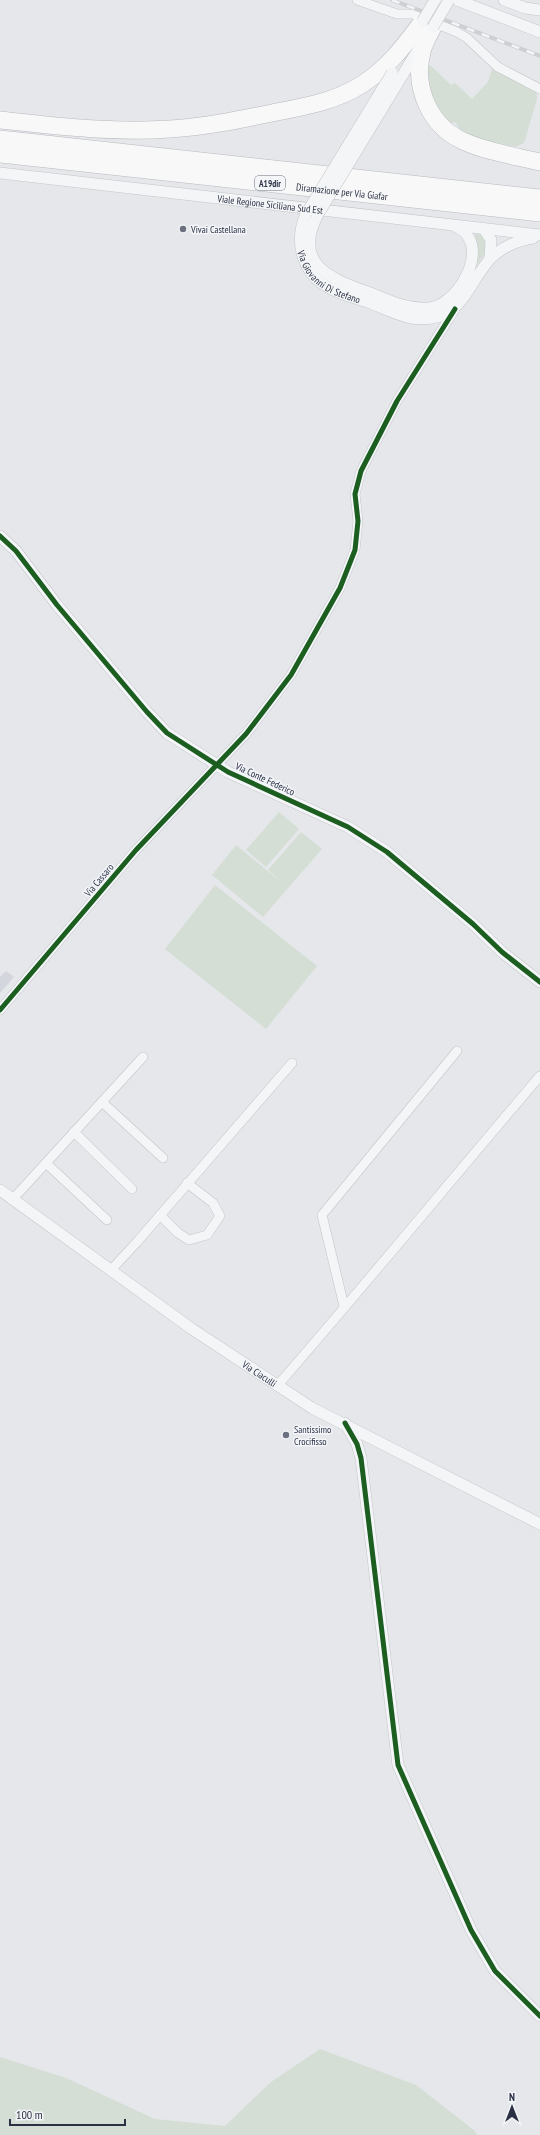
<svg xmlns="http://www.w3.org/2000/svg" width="540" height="2135" font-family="'PT Sans Narrow',sans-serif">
<rect width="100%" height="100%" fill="#e5e7ea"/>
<!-- built -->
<polygon fill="#d3d6dd" points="6,971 14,977 0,993 0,977"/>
<!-- green -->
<g fill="#d4ded5">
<polygon points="430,65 451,85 455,83 472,99 488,82 492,69 536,90 537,99 524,143 515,147 473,137 461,131 456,123 453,122 450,126 431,102 425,70"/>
<polygon points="477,233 482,236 487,245 484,255 477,264 478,251 473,237"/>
<polygon points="279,812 299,829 266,867 246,850"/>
<polygon points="301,832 322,849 263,917 212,875 236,845 285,885 268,870"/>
<polygon points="215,885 317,966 266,1029 165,949"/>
<polygon points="320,2049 416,2085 475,2131 477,2135 0,2135 0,2057 66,2078 155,2119 225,2126 271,2082"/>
</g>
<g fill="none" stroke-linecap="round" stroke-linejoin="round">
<defs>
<g id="minor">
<polyline points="357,0 397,14 413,14 457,32 467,38 498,67 540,89"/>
<polyline points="0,1010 136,850 246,734 291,675 340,588 355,550 358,521 355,494 361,471 397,401 455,309"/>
<polyline points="102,1102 163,1158"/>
<polyline points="74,1132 132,1189"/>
<polyline points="46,1163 107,1220"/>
<polyline points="12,1200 143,1057"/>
<polyline points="160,1215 178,1233 189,1240 207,1235 220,1216 213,1203 187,1183"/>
<polyline points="111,1270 137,1242 292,1063"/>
<polyline points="344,1306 322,1215 457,1051"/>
<path d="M277,1386C366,1284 452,1179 540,1076"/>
</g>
<g id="tertiary">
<polyline points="457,0 540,32"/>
<polyline points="504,0 525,8 540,10"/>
<polyline points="402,76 419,48"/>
<path id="s1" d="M0,173L540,235"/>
<path id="s2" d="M306,214C297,235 298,254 312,274C324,290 349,296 368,302C381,307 396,315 411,318C461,325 464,289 490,259C500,248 518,240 533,238"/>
<path d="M317,216C292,267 334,280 373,294C390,301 409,310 429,308C455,306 485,258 467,235C464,231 459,228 455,226"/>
<polyline points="484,229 491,240 490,259"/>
<polyline points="0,536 16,551 57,605 147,712 167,733 228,772 348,827 387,852 473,924 502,952 540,982"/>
<path id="s3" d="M0,1190L192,1329L312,1408L540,1524"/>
<polyline points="345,1423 357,1444 361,1458 398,1765 471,1930 495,1971 540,2016"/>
</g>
<g id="motorway">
<path d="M433,27C429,35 424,43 422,52C413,88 430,126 463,141C487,152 515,156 540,162"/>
<path d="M0,120C56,126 113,133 170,129C204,127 238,120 272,113C303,107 334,102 361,85C387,69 404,46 422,22"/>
<polyline points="0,139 540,198"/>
<path id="s4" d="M0,154L540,213"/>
</g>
</defs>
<!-- minor casing -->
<use href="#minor" stroke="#c3c5c8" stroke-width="10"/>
<!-- tertiary casing -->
<use href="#tertiary" stroke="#c3c5c8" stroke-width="12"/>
<!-- motorway casing -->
<use href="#motorway" stroke="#b7babf" stroke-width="18"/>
<!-- minor -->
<use href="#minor" stroke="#f4f5f7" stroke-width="9"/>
<!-- tertiary -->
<use href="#tertiary" stroke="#f4f5f7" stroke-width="11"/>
<!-- motorway -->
<use href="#motorway" stroke="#f8f8f8" stroke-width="17"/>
<defs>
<polyline id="rail" points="392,0 540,56"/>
</defs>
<!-- rail casing -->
<use href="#rail" stroke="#cdcfd2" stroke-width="4"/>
<!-- rail -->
<use href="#rail" stroke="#f3f5f9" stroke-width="2.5" stroke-dasharray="8" stroke-linecap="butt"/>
<defs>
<g id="tertiary-bridge">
<polyline points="422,22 435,0"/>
<polyline points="433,27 449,0"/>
<polyline points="306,214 392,73"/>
<polyline points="317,216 402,76"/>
</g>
</defs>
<!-- tertiary-bridge casing -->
<use href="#tertiary-bridge" stroke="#c3c5c8" stroke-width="12" stroke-linecap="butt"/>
<!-- tertiary-bridge -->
<use href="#tertiary-bridge" stroke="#f4f5f7" stroke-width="11"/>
<defs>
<g id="cycleway">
<polyline points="0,536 16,551 57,605 147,712 167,733 228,772 348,827 387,852 473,924 502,952 540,982"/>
<polyline points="0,1010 136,850 246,734 291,675 340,588 355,550 358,521 355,494 361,471 397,401 455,309"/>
<polyline points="345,1423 357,1444 361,1458 398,1765 471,1930 495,1971 540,2016"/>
</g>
</defs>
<!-- cycleway casing -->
<use href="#cycleway" stroke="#f3f5f9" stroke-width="8"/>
<!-- cycleway -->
<use href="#cycleway" stroke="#1b5e20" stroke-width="5"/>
</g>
<!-- markers -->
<g fill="#6b717f" stroke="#f3f5f9" stroke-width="1.5">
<circle cx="183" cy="229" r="4"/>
<circle cx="286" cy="1435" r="4"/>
</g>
<g text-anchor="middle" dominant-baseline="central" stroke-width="3" stroke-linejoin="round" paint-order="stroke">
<!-- shield labels -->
<rect fill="#f3f5f9" stroke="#666c7b" stroke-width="1" x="255" y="176" width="30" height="14" rx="3"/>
<g font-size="9" font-weight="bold" fill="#2a3145">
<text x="270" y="183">A19dir</text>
</g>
<!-- street labels -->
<g font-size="10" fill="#2a3145" stroke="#f3f5f9">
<text stroke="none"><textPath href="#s4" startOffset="344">Diramazione per Via Giafar</textPath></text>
<text stroke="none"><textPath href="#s1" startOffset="272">Viale Regione Siciliana Sud Est</textPath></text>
<text stroke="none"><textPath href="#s2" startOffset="78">Via Giovanni Di Stefano</textPath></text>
<text transform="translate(265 779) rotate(25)">Via Conte Federico</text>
<text transform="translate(99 880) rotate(-50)">Via Cassaro</text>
<text stroke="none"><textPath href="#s3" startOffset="318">Via Ciaculli</textPath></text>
</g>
<!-- poi labels -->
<g font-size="10" fill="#2a3145" stroke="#f3f5f9" text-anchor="start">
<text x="191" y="229">Vivai Castellana</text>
<text x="294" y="1429">Santissimo<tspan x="294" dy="12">Crocifisso</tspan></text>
</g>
</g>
<!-- north arrow -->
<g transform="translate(512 2107)" stroke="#f3f5f9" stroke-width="3" paint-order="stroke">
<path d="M0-3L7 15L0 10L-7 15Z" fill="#2a3145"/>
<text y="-6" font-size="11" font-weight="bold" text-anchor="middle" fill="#2a3145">N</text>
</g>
<!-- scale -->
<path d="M10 2119v6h115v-6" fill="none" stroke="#2a3145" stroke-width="2"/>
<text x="16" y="2119" font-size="12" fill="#2a3145" stroke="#f3f5f9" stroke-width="3" paint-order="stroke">100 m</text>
</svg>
